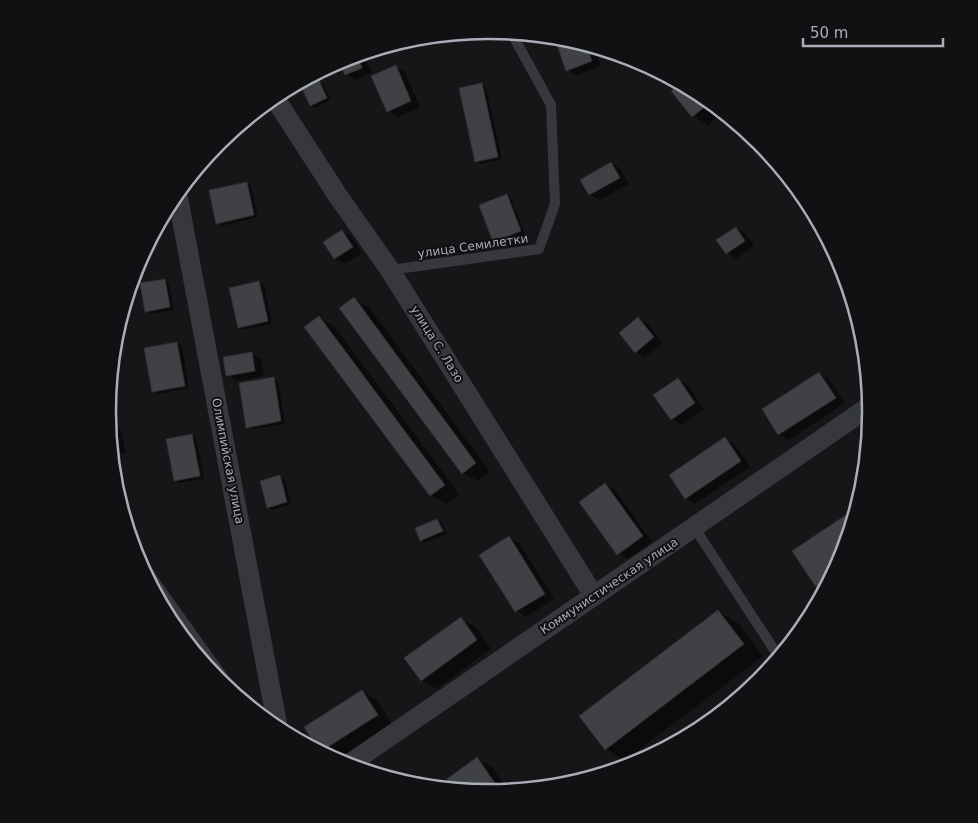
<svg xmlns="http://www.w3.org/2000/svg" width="978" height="823" font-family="'DejaVu Sans',sans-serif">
<rect width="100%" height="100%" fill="#161618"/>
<!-- shadow -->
<g fill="#0007">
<polygon points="564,37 594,47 601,66 577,75 567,70"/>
<polygon points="363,53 372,73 356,80 346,74 340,60"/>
<polygon points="396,67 405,72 420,107 398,117 388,111"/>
<polygon points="319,81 323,84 331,100 315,108 311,105"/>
<polygon points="481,84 486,87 502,159 481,164 476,161"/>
<polygon points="701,94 723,113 708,125 693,116"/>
<polygon points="238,126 240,134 225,137"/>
<polygon points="611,163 621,169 629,184 600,200 590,195 582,180"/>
<polygon points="779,171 779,174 783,171 788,178 786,179 776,174"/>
<polygon points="247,183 251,186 258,217 222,226 217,223"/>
<polygon points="507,196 511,198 525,234 498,244 494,241"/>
<polygon points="736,228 746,234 754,246 736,259 727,253"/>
<polygon points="342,231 352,237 362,253 345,264 335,258 325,242"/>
<polygon points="165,280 169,283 174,310 151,314 146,311"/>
<polygon points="259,283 264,285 272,324 243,330 239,327"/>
<polygon points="354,299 369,307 490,472 478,481 463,473"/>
<polygon points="319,317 334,326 459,494 446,504 431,495"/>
<polygon points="638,319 648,324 663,343 645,357 636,352"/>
<polygon points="177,343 182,346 189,388 158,394 153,391"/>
<polygon points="251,353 261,359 264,376 237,381 228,375"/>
<polygon points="819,373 829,379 845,403 789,440 779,434 763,410"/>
<polygon points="273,378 278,381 285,424 252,429 248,427"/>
<polygon points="678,379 688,385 704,409 682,425 672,419"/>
<polygon points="110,422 120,428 126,452 112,456 109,423"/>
<polygon points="191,435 196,438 204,478 180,483 175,480"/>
<polygon points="725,439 735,444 750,467 695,504 685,498"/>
<polygon points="280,477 285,479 291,504 272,510 268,507"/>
<polygon points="605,485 615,490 652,542 628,559 618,554"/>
<polygon points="856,511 841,558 824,591 817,586"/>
<polygon points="437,520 442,523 447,534 426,543 421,540"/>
<polygon points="509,538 519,543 554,599 526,617 516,611 481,556"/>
<polygon points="718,612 738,623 763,656 625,760 606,749"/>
<polygon points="461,619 476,627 491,649 436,689 422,680"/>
<polygon points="362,692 377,700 392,724 336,760 321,751 306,728"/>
<polygon points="478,759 492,767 509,791 489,793 456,790"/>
</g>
<!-- building -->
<g fill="#404145" stroke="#303034">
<polygon points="554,36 564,37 586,44 592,61 566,71"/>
<polygon points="357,55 362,68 345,75 339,61"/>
<polygon points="396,65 411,101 387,112 371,76"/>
<polygon points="319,80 327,98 310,106 302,88"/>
<polygon points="482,83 498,157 475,162 459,88"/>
<polygon points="681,83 701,94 711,102 692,117 671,91"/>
<polygon points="765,149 782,170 776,175 761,152"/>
<polygon points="611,162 620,178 589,195 580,180"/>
<polygon points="247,182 254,215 216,224 209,190"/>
<polygon points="507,194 521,231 493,242 479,205"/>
<polygon points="736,227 745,241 726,254 716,240"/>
<polygon points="342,230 353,247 334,259 323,242"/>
<polygon points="835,253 842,266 844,274 831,256"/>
<polygon points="165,279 170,307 145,312 140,283"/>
<polygon points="259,281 268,321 238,328 229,288"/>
<polygon points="354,297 476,463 462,474 339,308"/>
<polygon points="319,316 445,485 430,496 304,327"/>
<polygon points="638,317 654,337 635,353 619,333"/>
<polygon points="177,342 185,386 152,392 144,348"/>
<polygon points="252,352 255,371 226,376 223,357"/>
<polygon points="819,372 836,398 778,435 762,409"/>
<polygon points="274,377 281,421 246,428 239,383"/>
<polygon points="678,378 695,403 671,420 653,395"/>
<polygon points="108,421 111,421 116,447 111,448"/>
<polygon points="192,434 200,476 174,481 166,439"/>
<polygon points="725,437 741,461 685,499 669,475"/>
<polygon points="280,475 287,502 267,508 260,481"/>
<polygon points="605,483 643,536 617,555 579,502"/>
<polygon points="855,509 856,510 841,558 831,577 816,587 792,551"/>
<polygon points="437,519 443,531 420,541 415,528"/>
<polygon points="509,536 545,594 515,612 479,555"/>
<polygon points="718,610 744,644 605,750 579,716"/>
<polygon points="461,617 477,640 421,681 404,658"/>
<polygon points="362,690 378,715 320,752 304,727"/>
<polygon points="477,757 501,792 489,793 455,790 447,779"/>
</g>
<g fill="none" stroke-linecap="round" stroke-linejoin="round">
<!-- lane -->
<g stroke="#37383d" stroke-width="10">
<polyline points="390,270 539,249 555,204 551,105 511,32"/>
<polyline points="694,527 779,657"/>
<polyline points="135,554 235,694"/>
</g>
<!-- street -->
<g stroke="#37383d" stroke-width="20">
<polyline points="274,97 338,196 390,270 594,596"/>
<polyline points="177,193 278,729"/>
<polyline points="348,765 870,406"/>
</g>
</g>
<g text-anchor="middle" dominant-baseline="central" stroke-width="4" stroke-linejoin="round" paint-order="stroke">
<!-- street labels -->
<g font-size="12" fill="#a8adb8" stroke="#111113">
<text transform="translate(473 246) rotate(-8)">улица Семилетки</text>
<text transform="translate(437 344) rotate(58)">улица С. Лазо</text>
<text transform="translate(228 461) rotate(79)">Олимпийская улица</text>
<text transform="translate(609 586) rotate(-34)">Коммунистическая улица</text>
</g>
</g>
<!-- crop -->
<path d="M0 0H978V823H0ZM488 39H490A372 372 0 0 1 862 411V412A372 372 0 0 1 490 784H488A372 372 0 0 1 116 412V411A372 372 0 0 1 488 39Z" fill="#111113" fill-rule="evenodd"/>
<path fill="none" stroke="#a8adb8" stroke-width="2.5" d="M488 39H490A372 372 0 0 1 862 411V412A372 372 0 0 1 490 784H488A372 372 0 0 1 116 412V411A372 372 0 0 1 488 39Z"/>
<!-- scale -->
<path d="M803 38v8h140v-8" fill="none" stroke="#a8adb8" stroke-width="2.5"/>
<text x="810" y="38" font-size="15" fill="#a8adb8" stroke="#111113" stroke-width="4" paint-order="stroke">50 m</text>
</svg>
